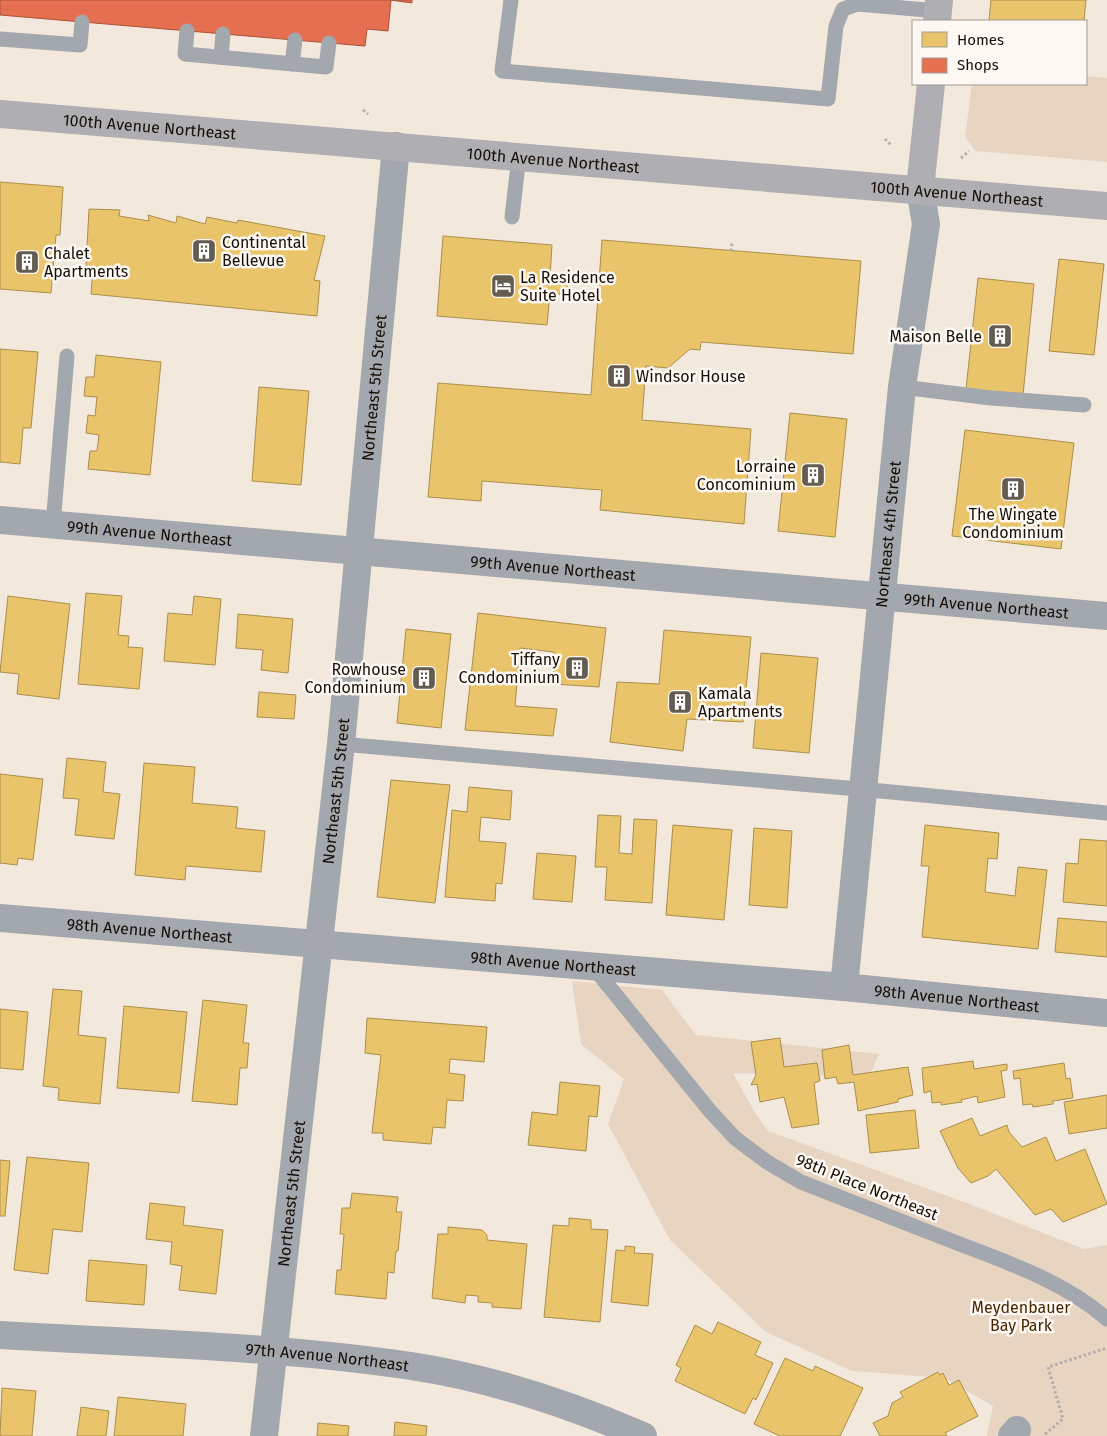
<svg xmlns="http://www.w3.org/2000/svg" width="1107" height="1436" font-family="'Fira Sans',sans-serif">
<rect width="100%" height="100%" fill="#f3e8dc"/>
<!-- green -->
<g fill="#e7d4c1">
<polygon points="1086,76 1107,78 1107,162 976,151 965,137 972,84 1086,84"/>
<polygon points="572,981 662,990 696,1035 879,1054 869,1077 733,1073 755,1113 768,1131 967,1203 1084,1249 1107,1245 1107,1436 987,1436 993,1406 945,1378 852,1371 766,1332 670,1240 608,1124 624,1079 581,1044"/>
</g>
<!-- homes -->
<g fill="#e9c46a" stroke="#aa8e4c">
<polygon points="991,0 1086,0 1084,21 989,21"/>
<polygon points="0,182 63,187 60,235 56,235 51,293 0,289"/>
<polygon points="89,209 120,210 119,216 149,221 148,215 176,223 177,216 205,224 207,217 237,223 238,220 325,236 314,280 320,281 317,316 91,294 93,267 86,266"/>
<polygon points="443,236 552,245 550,277 568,278 567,295 550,293 547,325 437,316"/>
<polygon points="602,240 861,261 853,354 701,342 700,350 690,349 668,368 646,366 642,420 751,429 744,524 600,510 602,490 587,489 482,481 481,501 428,497 438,383 591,395"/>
<polygon points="1059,259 1104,264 1094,355 1049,351"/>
<polygon points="978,278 1034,284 1023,395 966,389"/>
<polygon points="0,349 38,352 31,428 23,428 20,464 0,462"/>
<polygon points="96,355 161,362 150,475 88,469 90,451 97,451 99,435 86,433 88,415 95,416 97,397 84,396 86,377 94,377"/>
<polygon points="259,387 309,391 301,485 252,481"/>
<polygon points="790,413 847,419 835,537 778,531"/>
<polygon points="965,430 1074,443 1061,549 952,536"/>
<polygon points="86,593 122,596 118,635 129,636 128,647 143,648 139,689 78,684"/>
<polygon points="8,596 70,604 59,699 17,694 19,674 0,672"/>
<polygon points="194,596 221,599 215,665 164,661 168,613 192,615"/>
<polygon points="478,613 606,628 599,687 553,684 554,652 520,648 515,706 557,709 553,736 465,730"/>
<polygon points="238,614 293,619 288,673 261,670 263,650 236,648"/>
<polygon points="406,629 451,634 441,728 397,723"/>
<polygon points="664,630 751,637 743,722 687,719 683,751 610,742 617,682 659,684"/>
<polygon points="761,653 818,658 809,753 753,748"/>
<polygon points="259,692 296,695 294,719 257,717"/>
<polygon points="67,758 106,762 103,792 120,794 114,839 75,835 79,799 63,798"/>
<polygon points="144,763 195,767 192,803 238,807 236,828 265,831 261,872 186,866 185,880 135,875"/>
<polygon points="0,774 43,779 33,860 18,858 17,865 0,863"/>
<polygon points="391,780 450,785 435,903 377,897"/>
<polygon points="469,787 512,791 510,820 481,817 479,841 506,843 502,884 496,883 495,901 445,897 452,810 467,812"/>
<polygon points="598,815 621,816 619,853 632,854 634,819 657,820 652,903 605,900 607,867 595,867"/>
<polygon points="673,825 732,830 724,920 666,915"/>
<polygon points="925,825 999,833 997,859 988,858 985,892 1015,896 1018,867 1047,870 1038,949 922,937 929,866 921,866"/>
<polygon points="754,828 792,831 787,908 749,905"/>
<polygon points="1080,839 1107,841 1107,906 1063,902 1066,863 1078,864"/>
<polygon points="537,853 576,856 572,902 533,899"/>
<polygon points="1058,918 1107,922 1107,957 1055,952"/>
<polygon points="53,989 82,991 78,1035 106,1038 100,1104 58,1100 59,1088 43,1086"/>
<polygon points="203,1000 247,1005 243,1043 249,1043 247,1068 240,1068 237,1105 192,1101"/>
<polygon points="124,1006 187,1012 179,1093 117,1088"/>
<polygon points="0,1009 28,1012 23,1070 0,1068"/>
<polygon points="367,1018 487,1027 484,1062 450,1059 449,1073 465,1075 463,1101 447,1100 445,1128 433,1127 431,1144 383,1140 383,1133 372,1133 381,1055 365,1053"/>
<polygon points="780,1038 784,1067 817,1063 820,1081 814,1083 819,1124 792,1128 784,1097 760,1102 757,1084 751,1085 756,1075 751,1042"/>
<polygon points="849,1045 853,1075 908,1067 913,1095 898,1099 898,1102 858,1111 854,1082 838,1084 836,1077 825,1079 822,1050"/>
<polygon points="973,1061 974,1069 1007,1064 1007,1070 1001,1071 1005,1097 978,1103 977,1096 961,1100 962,1102 941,1105 941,1102 932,1103 931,1091 924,1093 922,1068"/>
<polygon points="1064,1063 1066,1079 1070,1078 1073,1098 1053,1101 1053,1104 1033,1107 1032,1104 1023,1105 1020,1078 1014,1079 1013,1071"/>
<polygon points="560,1082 600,1086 597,1117 589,1116 586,1151 528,1145 532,1112 557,1115"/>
<polygon points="1107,1095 1107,1128 1069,1134 1064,1102"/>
<polygon points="915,1110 919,1148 870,1153 866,1115"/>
<polygon points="972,1118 980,1136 1007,1125 1009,1132 1022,1147 1046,1137 1056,1161 1085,1149 1107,1204 1063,1222 1051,1209 1035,1215 996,1169 988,1176 971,1183 958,1168 940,1131"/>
<polygon points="27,1157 89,1163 82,1232 53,1229 48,1274 14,1270"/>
<polygon points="0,1160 10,1161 5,1216 0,1216"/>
<polygon points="352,1193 398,1197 396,1212 402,1212 398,1251 396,1251 394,1273 388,1272 386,1299 335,1294 337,1270 341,1270 344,1234 340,1234 342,1208 350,1208"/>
<polygon points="150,1203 185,1207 183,1225 223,1230 216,1294 179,1290 182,1266 170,1264 172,1242 146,1239"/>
<polygon points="569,1218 591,1220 591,1229 608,1230 600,1322 544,1317 553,1225 569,1226"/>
<polygon points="448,1227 482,1230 487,1235 487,1240 527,1244 521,1309 492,1307 492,1303 478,1302 478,1296 466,1295 465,1303 432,1298 438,1234 448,1234"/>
<polygon points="625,1246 635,1247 634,1253 653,1254 648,1306 611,1302 616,1250 625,1251"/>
<polygon points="89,1260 147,1265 144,1305 86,1301"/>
<polygon points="718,1322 761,1342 755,1355 773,1363 756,1400 753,1398 745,1414 675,1381 681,1368 676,1365 695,1325 712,1334"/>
<polygon points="785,1358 813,1371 815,1366 863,1388 840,1436 780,1436 754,1424"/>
<polygon points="938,1372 940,1375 943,1373 949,1385 959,1380 978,1416 945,1433 947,1436 880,1436 873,1423 888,1416 892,1403 903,1397 900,1392"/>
<polygon points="2,1388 36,1391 32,1436 0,1436"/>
<polygon points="118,1397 186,1404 183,1436 114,1436"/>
<polygon points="81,1407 109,1411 106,1436 77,1436"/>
<polygon points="395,1422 427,1426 426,1436 394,1436"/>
<polygon points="318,1423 349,1426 348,1436 317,1436"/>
</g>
<!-- shops -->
<polygon fill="#e76f51" stroke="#a9523a" points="0,0 412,0 412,3 391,0 388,31 367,29 365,46 0,15"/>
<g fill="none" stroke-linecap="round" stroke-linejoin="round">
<!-- path -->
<g stroke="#b2aead" stroke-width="3" stroke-dasharray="2.5 2.5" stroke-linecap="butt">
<polyline points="363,110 368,114"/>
<polyline points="885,139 891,145"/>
<polyline points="961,158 969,151"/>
<polyline points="731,251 732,242"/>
<polyline points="1045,1434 1063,1419 1048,1367 1107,1348"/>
</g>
<!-- service -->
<g stroke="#a3a7ae" stroke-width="15">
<polyline points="511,0 502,71 828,99 836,26 843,9 858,4 938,11"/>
<polyline points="187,31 185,54 326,67 329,43"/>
<polyline points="0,39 80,45 82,22"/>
<polyline points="221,57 223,34"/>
<polyline points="292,64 295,40"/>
<polyline points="512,217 519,156"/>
<polyline points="902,387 991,398 1084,405"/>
<polyline points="53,525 67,356"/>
<polyline points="341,744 881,791 1107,813"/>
<path d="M594,968L710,1111L735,1138L767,1162L801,1182C853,1202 905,1223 957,1243C1009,1263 1065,1282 1107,1319"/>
</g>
<!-- minor -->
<g stroke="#a3a7ae" stroke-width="28">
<path id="s1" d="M0,520L1107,616"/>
<path id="s2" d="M0,918L844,987L1107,1013"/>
<path id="s3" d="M844,987L902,387L926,224L920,189"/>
<path id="s4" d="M0,1335C137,1343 276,1346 411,1366C491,1378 569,1404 643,1436"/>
<path id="s5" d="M264,1436L341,744L396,146"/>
<polyline points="1012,1436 1017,1430"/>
</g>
<!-- secondary -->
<g stroke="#afaeb2" stroke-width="28">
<polyline points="937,21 939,0"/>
<path id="s6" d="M0,114L1107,206"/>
<polyline points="920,189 931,84"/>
</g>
</g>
<!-- icons -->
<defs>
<symbol id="building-square" viewBox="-11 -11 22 22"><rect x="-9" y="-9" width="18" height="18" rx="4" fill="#645b51" stroke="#fdf8f3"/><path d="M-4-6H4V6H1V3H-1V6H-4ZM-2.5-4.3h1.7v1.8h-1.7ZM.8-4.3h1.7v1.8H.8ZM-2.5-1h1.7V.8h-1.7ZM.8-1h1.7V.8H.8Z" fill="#fff"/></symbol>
<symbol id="hotel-square" viewBox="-11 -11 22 22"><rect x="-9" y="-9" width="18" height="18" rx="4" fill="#645b51" stroke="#fdf8f3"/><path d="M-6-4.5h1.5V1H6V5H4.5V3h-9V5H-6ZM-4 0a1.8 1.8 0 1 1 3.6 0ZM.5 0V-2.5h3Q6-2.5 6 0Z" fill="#fff"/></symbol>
</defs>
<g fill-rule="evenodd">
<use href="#building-square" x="190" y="237" width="28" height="28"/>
<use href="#building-square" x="13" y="248" width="28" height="28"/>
<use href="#hotel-square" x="489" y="272" width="28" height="28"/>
<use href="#building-square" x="986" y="322" width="28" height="28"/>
<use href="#building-square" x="605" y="362" width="28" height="28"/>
<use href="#building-square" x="799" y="461" width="28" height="28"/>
<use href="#building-square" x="999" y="475" width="28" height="28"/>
<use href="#building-square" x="563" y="654" width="28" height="28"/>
<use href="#building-square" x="410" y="664" width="28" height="28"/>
<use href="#building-square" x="666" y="688" width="28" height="28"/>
</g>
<g text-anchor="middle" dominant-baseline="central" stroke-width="5" stroke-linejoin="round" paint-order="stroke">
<!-- street labels -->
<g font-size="16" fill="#170f06" stroke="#fdf8f3">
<text stroke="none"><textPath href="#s6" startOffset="150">100th Avenue Northeast</textPath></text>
<text stroke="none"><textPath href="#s6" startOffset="555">100th Avenue Northeast</textPath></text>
<text stroke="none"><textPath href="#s6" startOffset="960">100th Avenue Northeast</textPath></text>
<text stroke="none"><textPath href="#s5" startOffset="1054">Northeast 5th Street</textPath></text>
<text stroke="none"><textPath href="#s1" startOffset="150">99th Avenue Northeast</textPath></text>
<text stroke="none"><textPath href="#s3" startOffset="455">Northeast 4th Street</textPath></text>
<text stroke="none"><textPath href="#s1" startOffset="555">99th Avenue Northeast</textPath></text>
<text stroke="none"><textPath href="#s1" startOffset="990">99th Avenue Northeast</textPath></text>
<text stroke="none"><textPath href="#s5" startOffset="649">Northeast 5th Street</textPath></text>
<text stroke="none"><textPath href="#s2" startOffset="150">98th Avenue Northeast</textPath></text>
<text stroke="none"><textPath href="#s2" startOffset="555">98th Avenue Northeast</textPath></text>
<text stroke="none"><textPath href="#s2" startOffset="960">98th Avenue Northeast</textPath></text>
<text transform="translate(867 1187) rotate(22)">98th Place Northeast</text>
<text stroke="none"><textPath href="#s5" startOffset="244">Northeast 5th Street</textPath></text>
<text stroke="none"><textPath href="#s4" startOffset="328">97th Avenue Northeast</textPath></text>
</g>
<!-- poi labels -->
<g font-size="16" fill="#170f06" stroke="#fdf8f3" text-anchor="start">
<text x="222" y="242">Continental<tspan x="222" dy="18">Bellevue</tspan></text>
<text x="44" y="253">Chalet<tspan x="44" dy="18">Apartments</tspan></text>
<text x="520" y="277">La Residence<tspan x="520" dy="18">Suite Hotel</tspan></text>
<text x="982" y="336" text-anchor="end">Maison Belle</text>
<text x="636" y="376">Windsor House</text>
<text x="796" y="466" text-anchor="end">Lorraine<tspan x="796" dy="18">Concominium</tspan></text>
<text x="1013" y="514" text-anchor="middle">The Wingate<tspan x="1013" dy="18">Condominium</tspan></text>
<text x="560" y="659" text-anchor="end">Tiffany<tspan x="560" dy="18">Condominium</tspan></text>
<text x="406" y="669" text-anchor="end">Rowhouse<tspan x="406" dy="18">Condominium</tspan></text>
<text x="698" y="693">Kamala<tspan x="698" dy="18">Apartments</tspan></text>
</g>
<!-- park labels -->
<g font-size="16" fill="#462700" stroke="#fdf8f3">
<text x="1021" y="1307">Meydenbauer<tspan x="1021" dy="18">Bay Park</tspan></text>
</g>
</g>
<!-- legend -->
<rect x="912" y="20" width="175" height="65" fill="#fdf8f3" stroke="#a19b94"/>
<rect x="922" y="32" width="25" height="15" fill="#e9c46a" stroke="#a19b94"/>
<text x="957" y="45" font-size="15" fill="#170f06">Homes</text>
<rect x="922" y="58" width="25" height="15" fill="#e76f51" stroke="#a19b94"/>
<text x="957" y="70" font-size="15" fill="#170f06">Shops</text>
</svg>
